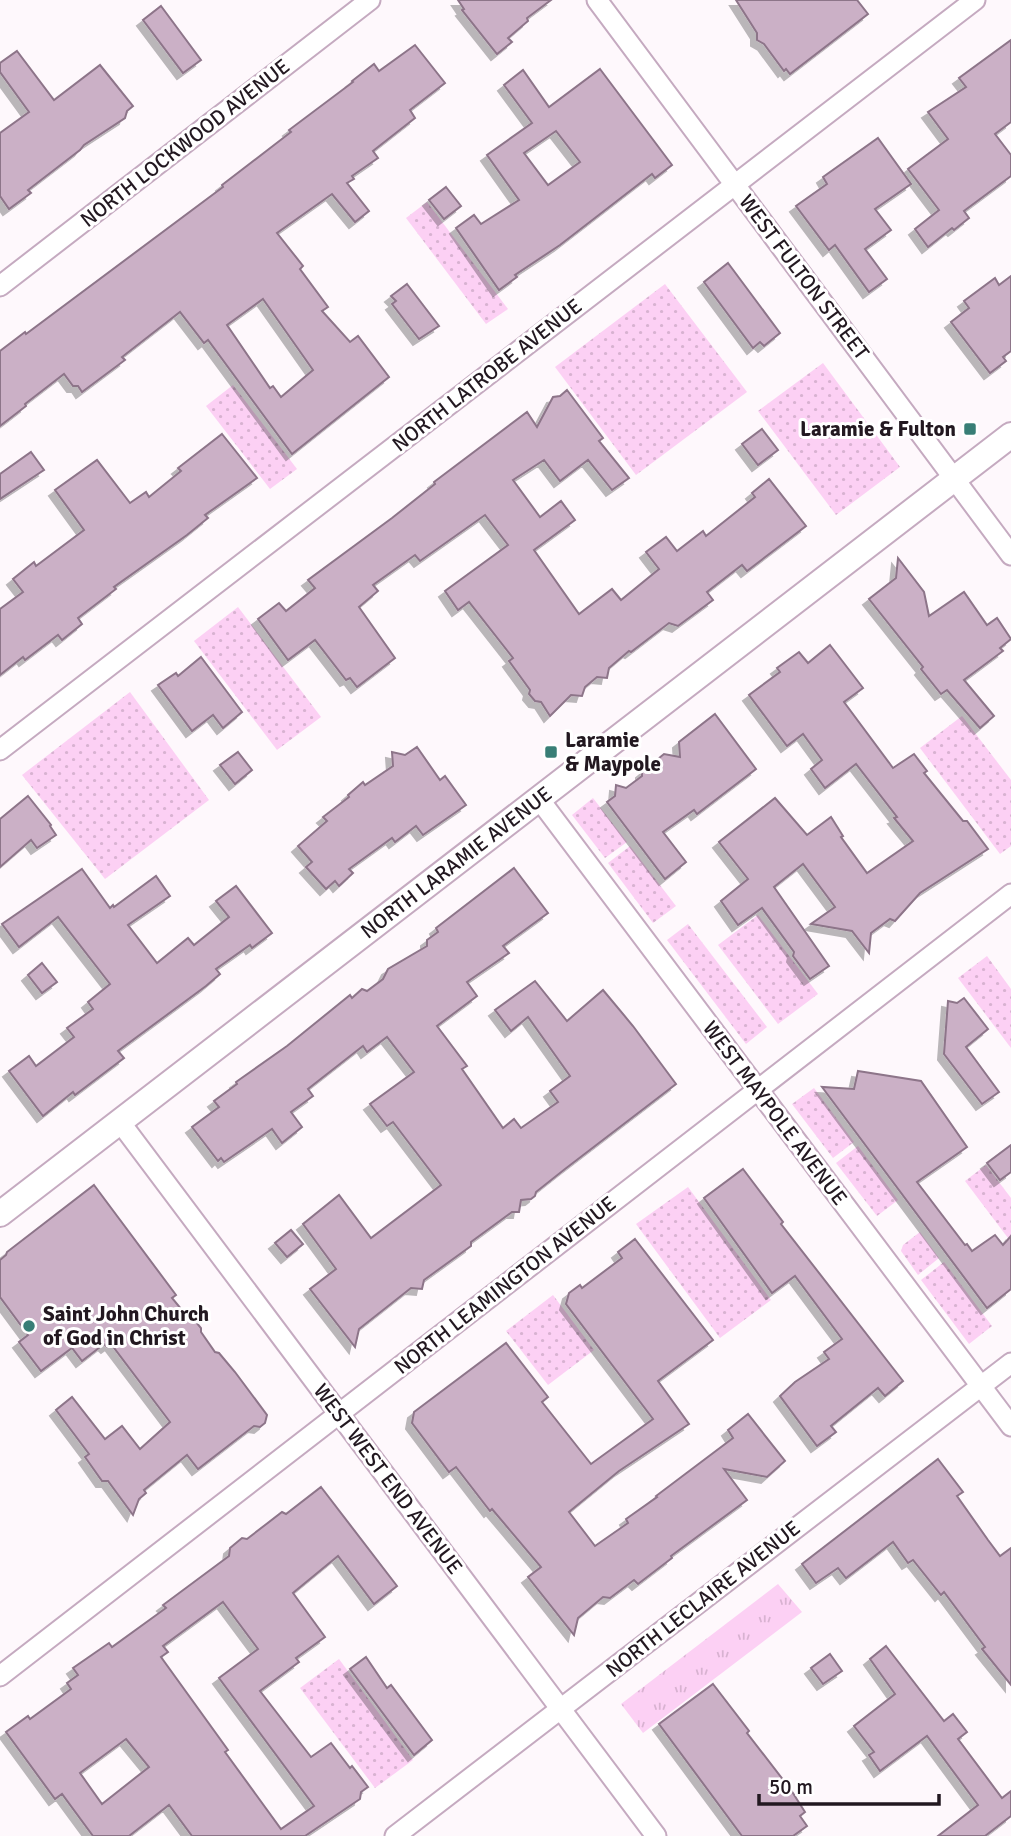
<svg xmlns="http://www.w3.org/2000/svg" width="1011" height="1836" font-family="Signika,sans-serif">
<defs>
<pattern id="grass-dots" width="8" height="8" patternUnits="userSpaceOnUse" patternTransform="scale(1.75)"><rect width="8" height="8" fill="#fcd0f4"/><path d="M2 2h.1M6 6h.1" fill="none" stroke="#d8b2d1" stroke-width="1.8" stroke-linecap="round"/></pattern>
<pattern id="park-tufts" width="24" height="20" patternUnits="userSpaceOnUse" patternTransform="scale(1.75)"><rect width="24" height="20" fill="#fcd0f4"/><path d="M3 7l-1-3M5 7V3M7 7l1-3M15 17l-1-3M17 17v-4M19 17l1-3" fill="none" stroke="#d8b2d1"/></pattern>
<filter id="shadow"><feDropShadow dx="-6" dy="6" stdDeviation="0" flood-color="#0004"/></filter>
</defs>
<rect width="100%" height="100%" fill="#fef8fc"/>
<!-- grass -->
<g fill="url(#grass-dots)">
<polygon points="427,202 508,309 486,324 406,218"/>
<polygon points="665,284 747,392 636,475 555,367"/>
<polygon points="823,363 900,467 836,515 758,411"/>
<polygon points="233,385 297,469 270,489 206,406"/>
<polygon points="238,607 321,717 277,750 194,641"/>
<polygon points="130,692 209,800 105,879 22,775"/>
<polygon points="962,716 1011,780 1011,846 1000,854 920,748"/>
<polygon points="593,798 627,842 605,858 572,815"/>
<polygon points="630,846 676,906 653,923 608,863"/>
<polygon points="758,915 818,994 778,1024 718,945"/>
<polygon points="688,924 767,1027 746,1044 667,940"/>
<polygon points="987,956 1011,989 1011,1048 958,978"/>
<polygon points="814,1088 854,1142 833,1158 792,1104"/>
<polygon points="858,1146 898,1200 877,1216 836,1163"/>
<polygon points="986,1165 1011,1198 1011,1242 965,1181"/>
<polygon points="688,1187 771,1300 720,1338 636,1224"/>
<polygon points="920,1232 939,1258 918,1275 901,1251 903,1245"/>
<polygon points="944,1262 992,1326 969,1344 921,1280"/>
<polygon points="553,1295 594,1350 548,1385 506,1331"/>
<polygon points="339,1659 413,1760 375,1788 300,1688"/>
</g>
<!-- park -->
<polygon fill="url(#park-tufts)" points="778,1584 802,1612 643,1733 621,1704"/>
<!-- building -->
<g fill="#cbb0c6" stroke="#8d7489" stroke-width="2" fill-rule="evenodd" filter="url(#shadow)">
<polygon points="458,0 551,0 527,18 528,21 508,38 512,42 497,54 462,10 464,9"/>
<polygon points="736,0 857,0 868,14 790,74 786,69 784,71 764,44 757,40 757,33"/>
<polygon points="161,6 201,60 183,73 143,20"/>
<polygon points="1011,40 1011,122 995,134 1011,155 1011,176 964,211 969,218 954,230 952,228 928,247 915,229 939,210 908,169 948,139 928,112 966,87 959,78"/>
<path d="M415,45L445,83L410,110L415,118L373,151L378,158L352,176L354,179L347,183L369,211L355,222L332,194L277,233L303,266L300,269L328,307L322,311L350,342L358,336L389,377L292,454L208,340L204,343L180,312L122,357L125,360L82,392L78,386H73L64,374L25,404L26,406L0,426V351L25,332L26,334L223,187L222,185L291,132L289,130L353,82L352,81L374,64L379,71ZM263,299L313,370L281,397L273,386L270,388L227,325Z"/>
<polygon points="17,51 54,100 100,65 133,106 127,111 125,118 84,145 80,150 28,190 31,193 9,209 0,196 0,133 29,112 0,72 0,63"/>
<path d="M600,69L672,165L655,178L652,174L560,245L515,275L517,277L499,290L456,228L474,215L481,224L519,200L487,155L532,123L504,85L523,70L549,107ZM556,131L580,162L548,185L524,153Z"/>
<polygon points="878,138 911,184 875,209 891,230 865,249 887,279 869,292 835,245 829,250 796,206 827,184 823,177"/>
<polygon points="446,187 461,206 444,219 429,200"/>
<polygon points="728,263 780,333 764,346 760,342 753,348 704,282"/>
<polygon points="1011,276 1011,351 1003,357 1006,361 990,373 951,322 969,308 964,301 995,278 999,285"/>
<polygon points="407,284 439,326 419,339 392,304 396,301 391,296"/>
<polygon points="567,390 603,438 599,441 629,478 612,490 588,460 560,481 544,460 513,480 540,517 561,501 575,520 534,550 579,614 612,589 621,600 659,569 646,552 666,537 677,551 703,531 706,536 755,497 752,493 769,479 806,526 747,571 742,565 707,592 713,600 678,626 669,623 631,652 629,651 609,668 607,678 597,677 585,687 582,696 571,695 550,716 541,702 535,701 529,694 530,690 509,661 513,658 469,602 458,610 445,591 508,545 485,515 420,561 415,555 373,585 378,591 359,607 395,658 357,687 350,678 346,680 315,640 288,660 258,619 279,603 286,611 315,588 308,580 392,518 435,484 434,482 527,412 537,427 553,397 560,396"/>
<polygon points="762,429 778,450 758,465 742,444"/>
<polygon points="222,434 257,478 205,515 208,518 187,535 114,587 116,589 78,618 82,624 62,640 58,635 25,660 23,657 0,675 0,609 23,592 13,579 34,562 36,566 84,530 55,490 97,460 130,503 146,492 149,497 181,471 178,468"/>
<polygon points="31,452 44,470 0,499 0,474"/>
<polygon points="898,558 924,592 929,616 964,592 987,625 997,618 1011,639 1000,648 1003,651 964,680 994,716 980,728 947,690 941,694 921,669 923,667 869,599 896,578"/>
<polygon points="830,645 863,688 844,702 893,768 914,754 927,771 924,773 963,821 967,821 988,849 920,893 895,921 890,919 871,933 869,953 852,931 811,924 835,907 803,864 774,887 829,966 810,979 793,956 794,952 762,908 738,925 721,901 748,879 719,842 775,798 807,835 831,817 843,836 841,837 867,873 913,841 894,818 897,817 856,764 825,788 811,769 822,760 803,734 787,746 749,695 780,672 777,668 799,652 808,663"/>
<polygon points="201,657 242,712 223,728 213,715 192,731 158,685 176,673 178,676"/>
<polygon points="715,714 756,769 697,814 694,810 663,832 686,862 665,879 607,802 615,796 616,785 626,788 642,776 642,772 664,754 680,757 679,742"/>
<polygon points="417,747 440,780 445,776 466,805 423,835 416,826 395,842 392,838 349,869 353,873 339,886 335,881 326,889 306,867 312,862 298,846 327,821 323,817 349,797 348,795 363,782 365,785 393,766 392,752 405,755"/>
<polygon points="238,752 252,770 235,784 220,765"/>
<polygon points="28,796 51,825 50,826 56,835 37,848 31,840 0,867 0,819"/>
<polygon points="514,868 548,913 503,946 509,953 467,982 477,996 437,1026 467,1066 462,1069 503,1128 514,1119 521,1128 558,1102 550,1091 570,1076 528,1017 511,1031 495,1010 535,981 567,1021 603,990 633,1026 676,1084 565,1169 536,1192 535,1196 531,1199 521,1200 519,1212 512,1212 471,1242 471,1246 424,1280 422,1289 411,1288 359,1329 355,1347 310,1289 336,1269 303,1224 339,1195 371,1238 441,1185 393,1122 387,1126 370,1104 414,1072 387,1037 367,1052 363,1046 308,1089 313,1096 291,1112 302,1127 282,1143 272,1129 224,1162 221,1158 218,1161 192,1127 219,1107 214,1101 237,1084 236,1082 287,1046 350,995 352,998 362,989 367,991 383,979 388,969 427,946 427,940 438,932 436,928"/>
<polygon points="82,869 110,908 113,905 114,907 156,876 170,896 128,925 157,963 188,938 194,945 229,917 216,901 236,886 272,933 252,948 250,945 216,969 220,974 206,986 118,1051 124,1058 75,1095 73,1092 43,1116 9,1071 29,1056 36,1066 74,1037 67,1028 93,1009 88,1002 110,984 58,917 19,947 2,924"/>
<polygon points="42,963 57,982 42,993 28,975"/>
<polygon points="964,998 988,1029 966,1047 999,1092 982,1104 944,1054 948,1001 957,1003"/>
<polygon points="858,1071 921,1081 967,1147 917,1182 965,1245 967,1244 972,1251 995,1235 1003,1245 1011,1236 1011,1289 987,1308 822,1087 854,1089"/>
<polygon points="1011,1145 1011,1172 1000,1180 987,1163"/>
<polygon points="743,1169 783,1222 781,1224 903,1381 885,1396 878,1388 831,1426 836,1432 817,1446 780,1396 795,1382 829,1359 824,1352 842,1339 795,1276 772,1293 704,1198"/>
<polygon points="94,1185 176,1295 172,1298 191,1321 196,1322 201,1328 201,1332 215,1352 219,1353 235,1372 267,1415 265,1423 260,1427 254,1426 198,1469 187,1455 144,1490 146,1493 139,1499 133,1515 108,1481 102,1481 85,1457 89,1454 56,1410 72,1397 105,1439 122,1426 140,1449 170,1422 111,1344 107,1347 104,1344 82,1361 72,1348 41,1371 19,1342 28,1335 0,1297 0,1260 6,1255 7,1252"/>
<polygon points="291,1230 303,1244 287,1257 275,1243"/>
<polygon points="635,1239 713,1340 658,1381 689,1424 619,1471 569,1512 595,1546 628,1523 626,1519 657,1497 656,1496 733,1438 728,1430 748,1414 785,1461 767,1477 724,1469 747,1500 671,1556 672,1558 638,1584 634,1580 610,1598 603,1597 578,1618 574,1635 528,1577 541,1567 492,1509 490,1511 456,1467 449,1472 412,1423 414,1412 506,1343 548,1397 542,1402 591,1464 653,1419 566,1304 569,1293 580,1285 582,1288 622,1258 618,1252"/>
<polygon points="938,1459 963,1492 957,1496 988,1540 1000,1556 1011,1548 1011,1685 982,1649 985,1647 944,1592 941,1595 913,1560 908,1563 893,1542 846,1578 838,1568 816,1583 802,1564"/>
<path d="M321,1487L397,1586L374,1604L338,1556L293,1593L325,1637L296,1658L299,1662L260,1691L311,1757L331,1743L350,1768L352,1766L368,1787L361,1792L360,1799L305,1836H192L169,1805L129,1836H93L62,1794L55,1799L6,1732L28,1716L30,1719L71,1689L67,1683L78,1675L73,1668L109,1643L112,1647L166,1608L163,1605L229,1556L230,1548L242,1538L247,1539L282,1512L286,1514ZM223,1602L258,1649L219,1678L314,1806L281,1829L225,1752L228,1750L161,1657L168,1652L163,1646ZM126,1739L149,1767L102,1804L80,1773Z"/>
<polygon points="886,1646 944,1721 953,1714 967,1732 958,1739 1002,1798 1011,1791 1011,1816 985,1836 938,1836 978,1805 927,1736 880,1771 869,1755 874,1752 854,1726 895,1694 870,1659"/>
<polygon points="830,1654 842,1671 823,1684 811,1668"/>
<polygon points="366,1657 387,1688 391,1685 432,1740 414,1755 350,1669"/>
<polygon points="713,1684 749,1731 747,1733 791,1790 805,1812 800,1816 807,1826 793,1836 742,1836 659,1724"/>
</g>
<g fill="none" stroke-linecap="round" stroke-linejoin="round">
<defs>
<g id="minor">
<polyline points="597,0 1011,555"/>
<polyline points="0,286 370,0"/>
<polyline points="0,750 975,0"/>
<polyline points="539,799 1011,1426"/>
<polyline points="120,1122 656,1836"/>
<polyline points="0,1676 1011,894"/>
<polyline points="395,1836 1011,1363"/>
</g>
<g id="tertiary">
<path id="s1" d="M0,1214L1011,435"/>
</g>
</defs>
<!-- minor casing -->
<use href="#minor" stroke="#c5aac0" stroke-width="23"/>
<!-- tertiary casing -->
<use href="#tertiary" stroke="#c5aac0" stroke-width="28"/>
<!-- minor -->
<use href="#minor" stroke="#fff" stroke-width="19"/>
<!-- tertiary -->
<use href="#tertiary" stroke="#fff" stroke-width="24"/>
</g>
<!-- markers -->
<g fill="#387e76" stroke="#fff" stroke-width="2.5">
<rect x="963" y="422" width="14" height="14" rx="3.5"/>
<rect x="544" y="745" width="14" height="14" rx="3.5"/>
<circle cx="29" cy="1326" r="7"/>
</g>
<g text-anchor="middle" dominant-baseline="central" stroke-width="6" stroke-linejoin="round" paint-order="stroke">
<!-- street labels -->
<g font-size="21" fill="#221820" stroke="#fff">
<text transform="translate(185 143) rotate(-38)">NORTH LOCKWOOD AVENUE</text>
<text transform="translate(804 277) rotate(53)">WEST FULTON STREET</text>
<text transform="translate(487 375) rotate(-38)">NORTH LATROBE AVENUE</text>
<text stroke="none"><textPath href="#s1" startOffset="576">NORTH LARAMIE AVENUE</textPath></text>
<text transform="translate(775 1113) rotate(53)">WEST MAYPOLE AVENUE</text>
<text transform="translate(505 1285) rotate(-38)">NORTH LEAMINGTON AVENUE</text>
<text transform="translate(388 1479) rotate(53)">WEST WEST END AVENUE</text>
<text transform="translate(703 1599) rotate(-38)">NORTH LECLAIRE AVENUE</text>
</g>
<!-- poi labels -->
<g font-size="21" font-weight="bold" fill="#221820" stroke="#fff" text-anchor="start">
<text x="956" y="429" text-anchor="end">Laramie &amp; Fulton</text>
<text x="565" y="740">Laramie<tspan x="565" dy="24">&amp; Maypole</tspan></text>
<text x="43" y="1314">Saint John Church<tspan x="43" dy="24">of God in Christ</tspan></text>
</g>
</g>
<!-- scale -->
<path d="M759 1794v10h180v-10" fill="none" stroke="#221820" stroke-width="3.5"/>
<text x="769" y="1794" font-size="21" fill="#221820" stroke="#ffffff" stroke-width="5" paint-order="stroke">50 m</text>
</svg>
